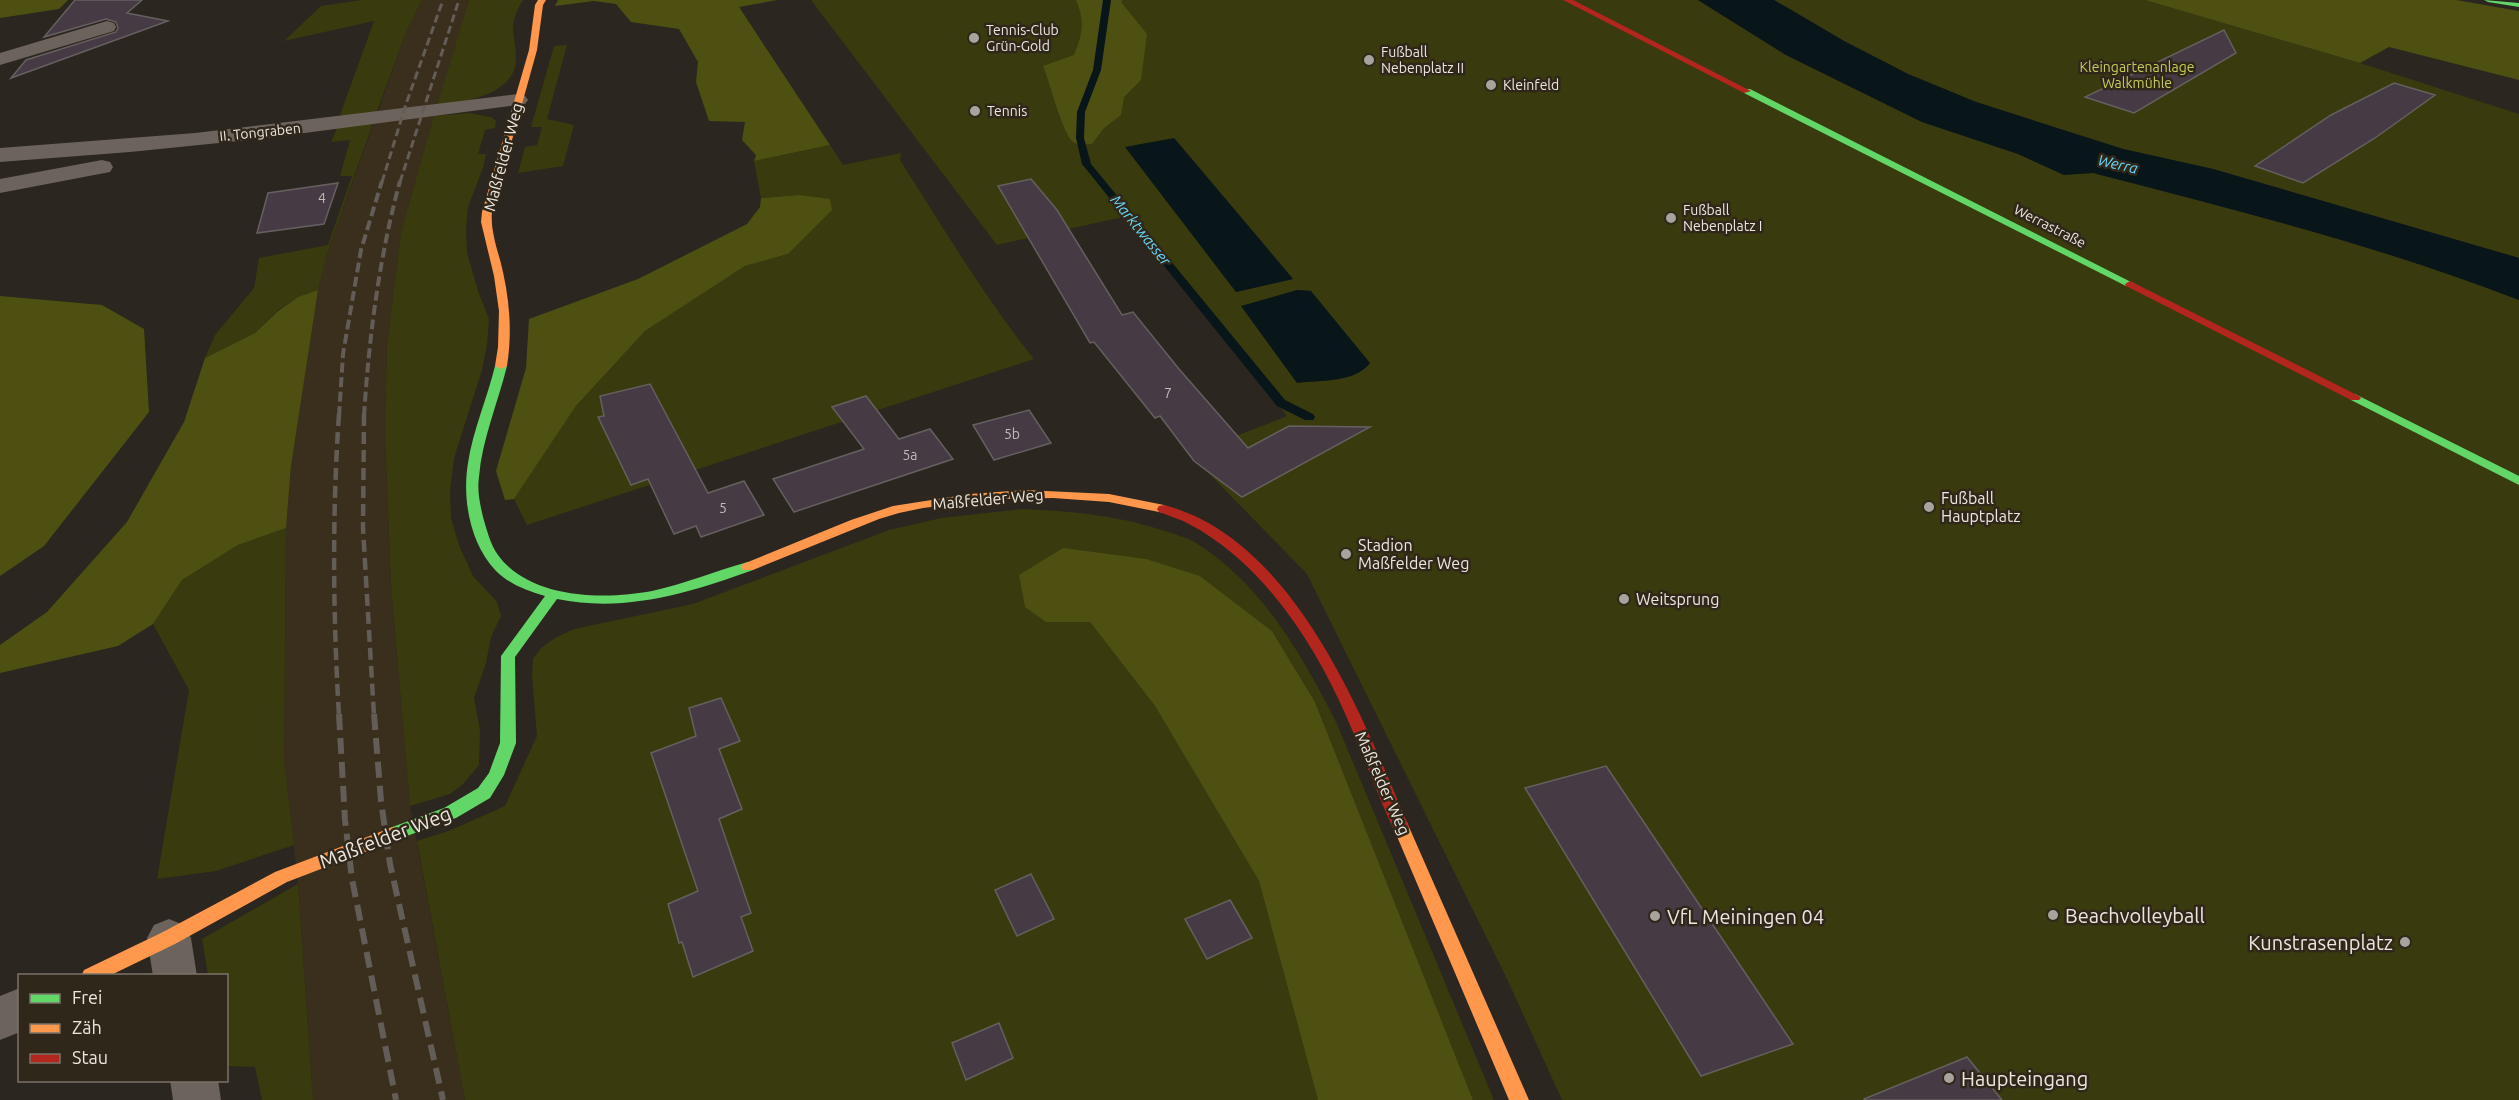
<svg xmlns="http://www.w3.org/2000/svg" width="2519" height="1100" font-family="Ubuntu,sans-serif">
<rect width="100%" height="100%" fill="#2b2620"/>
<!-- built -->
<polygon fill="#3a2e1d" points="422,0 469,0 401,232 387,345 385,435 391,585 410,806 465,1100 313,1100 298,884 284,760 286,528 291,466 318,290 327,254 406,33"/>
<!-- green -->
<g fill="#393a0d" fill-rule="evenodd">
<polygon points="362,0 422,0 406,33 376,114 347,118 340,115 374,21 284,41 321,6"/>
<path d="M469,0H523C506,29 516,31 516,59C516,95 463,102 437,106Z"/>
<path d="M811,0H1698L1786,55L1922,122L2018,154L2064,174L2093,173C2237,211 2381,246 2519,300V1100H1562L1508,981L1307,574L1190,454L1287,416L1212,312L1132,215L997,245ZM1175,139L1293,279L1236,292ZM1297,290L1311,291L1353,376Z"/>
<polygon points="1774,0 2145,0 2360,63 2519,114 2519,258 2213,169 2123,149 1976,102 1908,74 1844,41"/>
<polygon points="567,45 547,119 574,125 563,166 518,173 525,147 537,145 542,127 531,127 554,46"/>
<polygon points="469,113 491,117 496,121 495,128 485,130 478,154 486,154 483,168 468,207 466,229 467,253 478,291 489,319 487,345 482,370 454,458 450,491 451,518 459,545 473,576 497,602 501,616 491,637 486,663 474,698 480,730 479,765 463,784 450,794 410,806 391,585 385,435 387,345 401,232 434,116"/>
<polygon points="373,123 327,254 318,290 298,297 278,310 255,333 205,358 215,335 254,288 259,258 328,245 352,176 340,176 350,140 331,142 337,128"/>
<path d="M830,145L843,165L901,153L900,160C943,227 984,297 1034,359L527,525L514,499L576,406L645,331L745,266L788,254L799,195L761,198L754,161Z"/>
<path d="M1023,509C1073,511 1123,516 1171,533C1179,536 1189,538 1196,543C1262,584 1303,656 1337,724L1494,1100H1473L1315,702L1272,631L1200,576L1046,622H1090L1155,706L1259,881L1318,1100H465L417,841L451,830L505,806L537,736L532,675L533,659L541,648L555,638L574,629L693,604L889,530L941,518Z"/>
<polygon points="286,528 284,760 294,845 216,871 157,879 189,690 153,624 182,580 238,545"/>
<polygon points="298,884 313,1100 262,1100 255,1067 227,1066 226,976 208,975 202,939"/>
</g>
<!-- forest -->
<g fill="#4e5011">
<polygon points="0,0 68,0 59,9 0,18"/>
<polygon points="558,0 777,0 739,7 830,145 754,161 756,155 742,140 745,122 709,121 696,82 698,62 679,29 631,22 616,4 594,1 555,6"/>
<path d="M1076,0H1122L1121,2L1147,34L1141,80L1124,97L1121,115L1104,128L1092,144C1086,144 1079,146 1073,142C1062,133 1050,82 1043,66L1074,55C1083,34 1085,21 1076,0Z"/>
<polygon points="2145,0 2456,0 2519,11 2519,80 2389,47 2360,63"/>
<polygon points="799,195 830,199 832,210 788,254 745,266 645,331 576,406 514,499 505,500 496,471 526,368 529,319 638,279 747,224 760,207 761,198"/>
<polygon points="318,290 291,466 286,528 238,545 182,580 153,624 118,646 0,673 0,645 47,612 127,522 184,422 205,358 255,333 278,311 298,297"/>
<polygon points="0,296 102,305 144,329 149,412 44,546 0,576"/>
<polygon points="1063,548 1146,559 1200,576 1272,631 1315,702 1473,1100 1318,1100 1259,881 1155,706 1090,622 1046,622 1025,607 1019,575"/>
</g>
<!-- water -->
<g fill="#081519">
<path d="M1698,0H1774L1844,41L1908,74L1976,102L2123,149L2213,169L2519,258V300C2380,246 2237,210 2093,173L2064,175L2018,154L1922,122L1786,55Z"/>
<polygon points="1174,138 1293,279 1236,292 1125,147"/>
<path d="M1297,290L1311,291L1370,363C1355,383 1320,380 1297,383L1241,306Z"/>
</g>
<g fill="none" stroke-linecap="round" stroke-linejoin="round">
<!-- stream -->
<polygon fill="#081519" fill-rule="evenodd" points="1103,0 1111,0 1101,70 1085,112 1084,138 1091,164 1285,400 1313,414 1315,417 1313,420 1305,420 1277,406 1082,164 1076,138 1077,112 1093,70"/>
</g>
<!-- building -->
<g fill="#463b44" stroke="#656060" stroke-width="1.5">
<polygon points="75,0 142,0 127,13 168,21 11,78 26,60 116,32 118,28 116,22 106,19 44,37"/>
<polygon points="2224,30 2236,53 2134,113 2085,97"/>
<polygon points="2394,83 2435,95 2375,138 2303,183 2255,166 2331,115"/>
<polygon points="1031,179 1057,210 1122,315 1133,312 1179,369 1248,448 1289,426 1370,427 1242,497 1194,461 1160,416 1155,418 1094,342 1090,343 998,186"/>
<polygon points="338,183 324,224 257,233 268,193"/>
<polygon points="650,384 708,493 744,481 764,515 701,537 696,526 674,534 648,479 631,485 598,417 604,416 600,396"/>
<polygon points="866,396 899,439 930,429 953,459 794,512 773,479 864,449 832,407"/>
<polygon points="1029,410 1051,443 994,460 973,425"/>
<polygon points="721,698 740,741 719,749 742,809 719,819 751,913 741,917 753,951 693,977 682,942 679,943 668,904 698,891 651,753 696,736 689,708"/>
<polygon points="1606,766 1793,1044 1701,1076 1525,788"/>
<polygon points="1031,874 1054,919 1017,936 995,890"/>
<polygon points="1230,900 1252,938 1207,959 1185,919"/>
<polygon points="999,1023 1013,1058 966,1080 952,1043"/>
<polygon points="1967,1057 2002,1100 1864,1100 1864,1099"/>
</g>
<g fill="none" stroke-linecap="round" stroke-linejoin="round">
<!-- street -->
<g fill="#6c635c" fill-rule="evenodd">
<polygon points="107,21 114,23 116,27 114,31 0,65 0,53"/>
<polygon points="518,94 525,96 528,100 525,104 259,139 130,152 0,162 0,148 195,133"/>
<polygon points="102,160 110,162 113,167 110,172 0,193 0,179"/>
<polygon points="169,919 184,925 191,938 197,976 153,976 147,938 154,925"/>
<polygon points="20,988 20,1032 0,1040 0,996"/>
<polygon points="170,1080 218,1080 221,1100 173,1100"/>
</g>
<!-- fast -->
<g fill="#63d668" fill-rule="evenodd">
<polygon points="2484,0 2519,3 2519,7 2488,2"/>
<polygon points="1744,89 1750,89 2135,284 2134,286 2126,286 1744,93"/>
<path d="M501,363L507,366C498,403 482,439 479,477C477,491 480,504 483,517C487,530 490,544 498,555C530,599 604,600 652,591C685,584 715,571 748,562L755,567L753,570C689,593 625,613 557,599L515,657L516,743L504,775L490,798L456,818L393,841L387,839L385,834L387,829L444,808L478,788L489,773L500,743L501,656L545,596C527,591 509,584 496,571C470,544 462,499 468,463C473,430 487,399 495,366Z"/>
<polygon points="2355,394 2519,476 2519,485 2351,400 2349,398 2351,396"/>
</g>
<!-- slow -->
<g fill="#ff974d" fill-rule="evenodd">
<path d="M538,0H546L543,5L537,50L492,212C490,232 499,253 503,272C510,304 512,334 507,366L501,369L495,366L498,347L499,311L494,276L481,222L482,212L529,50L535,5Z"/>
<polygon points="1025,490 1109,494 1164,505 1171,509 1164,513 1109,502 1053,498 997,499 923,508 899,513 879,519 753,570 743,570 741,567 743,564 851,520 893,506 970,494"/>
<polygon points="1401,820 1407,822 1409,827 1529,1100 1509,1100 1393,827 1395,822"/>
<polygon points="393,827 399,829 401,834 399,839 287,882 175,944 109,976 81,976 84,970 163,932 275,872"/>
</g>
<!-- jam -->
<g fill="#b3261e" fill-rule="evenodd">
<polygon points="1563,0 1573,0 1751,91 1744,93"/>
<polygon points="2130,281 2359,396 2361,398 2359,400 2351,400 2126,286 2125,284"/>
<path d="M1164,505C1295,539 1362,716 1409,827L1407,832L1401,834L1395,832C1377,795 1364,756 1347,718C1315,644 1263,563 1189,524C1180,519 1169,516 1159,512L1157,509L1159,506Z"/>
</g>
<!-- rail-far3 -->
<g stroke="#635d57" stroke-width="3" stroke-dasharray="8 4" stroke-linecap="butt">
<polyline points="382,182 406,104 443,0"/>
<polyline points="400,182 459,0"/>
</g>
<!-- rail-far2 -->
<g stroke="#635d57" stroke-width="4" stroke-dasharray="10 4.5" stroke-linecap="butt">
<polyline points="339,416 343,354 361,250 382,181"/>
<path d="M364,416C369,337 379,258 400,181"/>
</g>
<!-- rail-far1 -->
<g stroke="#635d57" stroke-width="4.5" stroke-dasharray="12 6" stroke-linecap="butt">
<path d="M339,414C332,515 333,615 339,716"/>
<polyline points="364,414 363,528 374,716"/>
</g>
<!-- rail -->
<g stroke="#635d57" stroke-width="6" stroke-dasharray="16 8" stroke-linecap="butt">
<polyline points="339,714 345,820 352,879 396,1100"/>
<polyline points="374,714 381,801 390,864 443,1100"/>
</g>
</g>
<!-- markers -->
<g fill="#a8a39c" stroke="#30271b" stroke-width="2">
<circle cx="974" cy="38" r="6"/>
<circle cx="1369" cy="60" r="6"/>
<circle cx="1491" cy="85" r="6"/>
<circle cx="975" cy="111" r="6"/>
<circle cx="1671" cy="218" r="6"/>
<circle cx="1929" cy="507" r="6"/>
<circle cx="1346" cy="554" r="6"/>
<circle cx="1624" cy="599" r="6"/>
<circle cx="2053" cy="915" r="6"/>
<circle cx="1655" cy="916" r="6"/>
<circle cx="2405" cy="942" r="6"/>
<circle cx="1949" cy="1078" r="6"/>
</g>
<g text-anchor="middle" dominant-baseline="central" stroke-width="5" stroke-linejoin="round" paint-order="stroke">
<!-- far-poi labels -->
<g font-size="14" fill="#ece6de" stroke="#30271b" text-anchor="start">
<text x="986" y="30">Tennis-Club<tspan x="986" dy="16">Grün-Gold</tspan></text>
<text x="1381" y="52">Fußball<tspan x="1381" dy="16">Nebenplatz II</tspan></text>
<text x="1503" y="85">Kleinfeld</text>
<text x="987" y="111">Tennis</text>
<text x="1683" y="210">Fußball<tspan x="1683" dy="16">Nebenplatz I</tspan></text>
</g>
<!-- far-park labels -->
<g font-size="14" fill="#c7cd56" stroke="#30271b">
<text x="2137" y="67">Kleingartenanlage<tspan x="2137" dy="16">Walkmühle</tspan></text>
</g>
<!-- far-street labels -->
<g font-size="14" fill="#ece6de" stroke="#30271b">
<text transform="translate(260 132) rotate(-6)">II. Tongraben</text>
<text transform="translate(2050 226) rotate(27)">Werrastraße</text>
</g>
<!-- number labels -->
<g font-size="14" fill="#c2bbb8">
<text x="322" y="198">4</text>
<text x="1168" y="393">7</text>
<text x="1012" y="434">5b</text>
<text x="910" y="455">5a</text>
<text x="723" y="508">5</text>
</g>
<!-- far-water labels -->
<g font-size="15" font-style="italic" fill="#66d8fa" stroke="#30271b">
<text transform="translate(2118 164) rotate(13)">Werra</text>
<text transform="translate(1141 230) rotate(51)">Marktwasser</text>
</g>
<!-- street labels -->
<g font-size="16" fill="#ece6de" stroke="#30271b">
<text transform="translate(503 157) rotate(-75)">Maßfelder Weg</text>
<text transform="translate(988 499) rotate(-5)">Maßfelder Weg</text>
<text transform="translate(1383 783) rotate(66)">Maßfelder Weg</text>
</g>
<!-- poi labels -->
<g font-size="16" fill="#ece6de" stroke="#30271b" text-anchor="start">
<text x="1941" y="498">Fußball<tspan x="1941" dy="18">Hauptplatz</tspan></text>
<text x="1358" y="545">Stadion<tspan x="1358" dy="18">Maßfelder Weg</tspan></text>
<text x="1636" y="599">Weitsprung</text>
</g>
<!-- near-street labels -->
<g font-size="20" fill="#ece6de" stroke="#30271b">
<text transform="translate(385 837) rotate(-21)">Maßfelder Weg</text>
</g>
<!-- near-poi labels -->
<g font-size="20" fill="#ece6de" stroke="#30271b" text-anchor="start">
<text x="2065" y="915">Beachvolleyball</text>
<text x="1667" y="916">VfL Meiningen 04</text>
<text x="2393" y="942" text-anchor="end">Kunstrasenplatz</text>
<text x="1961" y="1078">Haupteingang</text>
</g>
</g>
<!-- legend -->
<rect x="18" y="974" width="210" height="108" fill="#30271b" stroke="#7b7369" stroke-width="1.5"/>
<rect x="30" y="994" width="30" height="9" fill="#63d668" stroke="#7b7369" stroke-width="1.5"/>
<text x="72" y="1004" font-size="18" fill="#ece6de">Frei</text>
<rect x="30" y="1024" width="30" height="9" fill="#ff974d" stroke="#7b7369" stroke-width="1.5"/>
<text x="72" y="1034" font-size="18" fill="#ece6de">Zäh</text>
<rect x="30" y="1054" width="30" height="9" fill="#b3261e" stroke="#7b7369" stroke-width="1.5"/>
<text x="72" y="1064" font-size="18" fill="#ece6de">Stau</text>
</svg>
